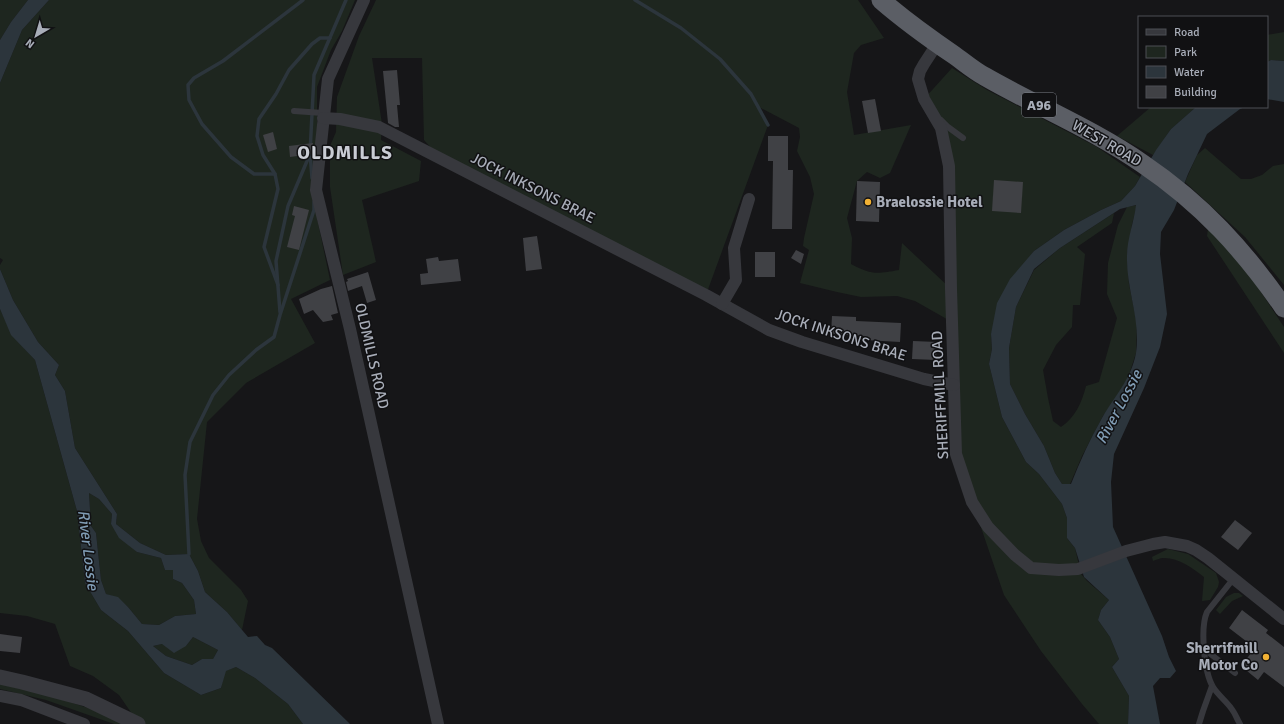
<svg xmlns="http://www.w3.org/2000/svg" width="1284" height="724" font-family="Signika,sans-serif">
<rect width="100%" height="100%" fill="#161618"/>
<!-- green -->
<g fill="#1e261f">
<polygon points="0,0 28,0 11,22 0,40"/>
<polygon points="49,0 355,0 342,31 331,50 317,87 317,218 330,280 291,299 315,343 246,383 207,422 197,519 201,541 209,558 241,590 248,601 242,630 227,612 205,592 198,571 189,554 166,555 140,543 116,524 117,514 75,448 65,391 55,375 59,365 38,342 13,300 0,269 0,265 3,260 0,258 0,83 22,30"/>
<path d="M376,0H858L884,38L861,45L854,53L847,92L854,135L911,125L890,173L880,178L867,172L857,181L847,218L852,238L851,264C871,275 877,274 899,270L902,243L950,288L949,166L924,99L952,68L987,90L1097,147L1140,177L1135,186L1121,201L1101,210L1064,230L1034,251L1026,262L991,334L992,349L989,364L1002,417L1026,462L1039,474L1062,504L1067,518V538L1075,548L1081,574L1087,581L1109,600L1101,610L1098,620L1110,637L1119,659L1112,667L1129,696L1128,724H1099L1082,704L1041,651L1004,595L956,454L952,322L915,301L897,296L861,297L837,292L800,283L809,250L803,246L804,238L814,194L810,177L797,151L800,137L799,128L757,106L768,125L706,295L442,160L424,140L422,58H372L382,124L381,140L421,161L419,181L362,200L376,262L343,275L330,187V146L336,132L337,97L359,36Z"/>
<polygon points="1284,32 1284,61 1271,60 1267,62 1267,35"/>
<polygon points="1151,107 1196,107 1171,129 1153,155 1117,136"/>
<polygon points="1205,148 1241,179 1251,179 1262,175 1273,166 1284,164 1284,285 1245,237 1185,182 1197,155"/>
<path d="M1137,205L1132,224L1127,256L1129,284L1137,324L1136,353L1127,381L1103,416L1082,456L1070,484H1062L1055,473L1044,446L1025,414L1010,384L1009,348L1016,307L1034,270L1060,248L1114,213L1112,223L1077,247L1085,254L1080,305H1073L1072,327L1056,345L1043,370L1048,398L1053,421L1061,427C1075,418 1082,402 1086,386L1099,382L1117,318L1107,294L1108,263L1118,225L1127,207Z"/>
<polygon points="1208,229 1235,256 1257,286 1284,327 1284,353 1207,236"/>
<polygon points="0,309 12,335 35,360 77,511 85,583 101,610 128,631 164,673 201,695 221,688 225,671 236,667 255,678 288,704 303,724 139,724 119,695 93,676 70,666 55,624 27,616 0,613"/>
<polygon points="89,493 99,499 112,514 111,524 137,552 161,558 165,570 173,570 173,579 182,583 194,600 196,614 175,616 159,625 142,624 128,607 118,598 106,594 101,580 96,533 91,526"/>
<path d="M1168,549L1188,554L1216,573L1219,582L1218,587L1210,600L1202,601L1204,577C1193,568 1177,557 1163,558C1160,558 1156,560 1153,561L1152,557Z"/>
<polygon points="1234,593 1239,593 1243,596 1232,601 1220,614 1216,610 1226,597"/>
<polygon points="193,637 218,650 213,659 202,659 192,665 166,656 153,646 162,644 186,646"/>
<polygon points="0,684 48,695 88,708 127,724 114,724 46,700 0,689"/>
</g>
<!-- water -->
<g fill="#2c353c" fill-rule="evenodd">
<polygon points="28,0 49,0 22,30 0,83 0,88 0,40 11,22"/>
<polygon points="1271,60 1284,61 1284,102 1267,99 1267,62"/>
<path d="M1196,107H1245L1240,109L1207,134L1188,174L1174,210L1161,232L1160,254L1167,314L1160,347L1144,388L1114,454L1111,482L1113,527L1162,636L1169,657L1176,671L1170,678H1160L1153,686L1160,724H1128L1129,696L1112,667L1119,659L1110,637L1098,620L1101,610L1109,600L1084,577L1075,548L1067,538V518L1062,504L1039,474L1026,462L1002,417L989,364L992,349L991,334L997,303L1010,279L1034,251L1064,230L1101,210L1121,201L1135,186L1156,150L1171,129ZM1136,205C1134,222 1127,239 1127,256C1126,289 1141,320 1136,353C1131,380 1115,395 1102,418C1090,439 1080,461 1071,484H1062L1055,473L1044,446L1025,414L1010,384L1009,348L1016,307L1034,269L1060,248L1120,209Z"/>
<path d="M0,269L13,300L38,342L59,365L55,375L65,391L75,448L117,514L116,524L140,543L166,555L189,554L198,571L205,592L227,612L248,637L257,636L265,645L272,648L348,722L350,724H303L288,704L255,678L236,667L226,671L221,688L201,695L164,673L128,631L101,610L85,583L77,511L35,360L11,335L0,309ZM89,493L99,499L112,514L111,524L119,538L137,552L161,558L165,570H173V579L182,583L194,600L196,614L175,616L159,625L142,624L128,607L118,597L106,594L101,580L96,533L91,526ZM193,637L218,650L213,659H202L192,665L166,656L153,646L162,644L174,653L186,646Z"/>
</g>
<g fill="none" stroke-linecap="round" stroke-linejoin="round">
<!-- stream -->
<g stroke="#2c353c" stroke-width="3.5">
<polyline points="635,0 681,28 720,59 751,94 768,125"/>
<polyline points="275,174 254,174 231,157 202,124 189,100 188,85 194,78 223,61 303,0"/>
<polyline points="312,178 310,153 314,75 346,0"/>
<polyline points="278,285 264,247 278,189 275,174 263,155 257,136 259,119 276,94 289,70 312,44 320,38 330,38"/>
<polyline points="280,312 276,261 288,206 310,154"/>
<polyline points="189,554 185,475 190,442 213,395 229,375 256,350 274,337 280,315 314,210 314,202"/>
</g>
</g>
<!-- building -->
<g fill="#404145">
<polygon points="397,70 400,105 397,105 399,127 395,127 388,123 383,71"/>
<polygon points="875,99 881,131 868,133 862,101"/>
<polygon points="273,132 277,149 268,152 263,135"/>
<polygon points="768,136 788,136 788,170 793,170 792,229 772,229 773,161 768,161"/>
<polygon points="313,143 312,154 290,157 289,146"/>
<polygon points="994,180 1023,182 1021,213 992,211"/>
<polygon points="857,181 880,182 879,222 856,221"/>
<polygon points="294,206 309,210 299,250 287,247 295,216 292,215"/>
<polygon points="537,236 542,269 526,271 523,238"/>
<polygon points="796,250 804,254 801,264 791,258"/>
<rect x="755" y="252" width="20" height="25"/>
<polygon points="438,257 439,261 458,259 461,281 421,285 420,274 428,273 426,259"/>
<polygon points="368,272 376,300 367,303 362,286 348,291 346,282 348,281 347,279"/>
<polygon points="332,286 338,313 331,315 333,320 323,322 313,310 304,314 299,299 321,289"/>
<polygon points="832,316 856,317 856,321 901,323 900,342 865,340 865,336 831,334"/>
<polygon points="913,341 937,342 936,360 912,359"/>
<polygon points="1235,520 1252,533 1238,550 1221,537"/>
<polygon points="1242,610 1268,630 1266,633 1284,647 1284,687 1264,672 1258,680 1241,666 1255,648 1229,628"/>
<polygon points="0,634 22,637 20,653 0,651"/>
</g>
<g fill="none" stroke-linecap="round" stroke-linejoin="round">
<!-- service -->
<g stroke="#37383d" stroke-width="6">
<polyline points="294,111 323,113"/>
<polyline points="941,120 948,127 963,138"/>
<path d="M1234,578L1207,612C1200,628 1204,672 1213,687C1218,695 1226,701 1231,708C1235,713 1237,719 1240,724"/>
<polyline points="1204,649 1235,673"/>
<polyline points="1199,724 1203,711 1212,686"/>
</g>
<!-- minor -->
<g stroke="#37383d" stroke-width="12">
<polyline points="364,0 328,79 316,190 350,329 438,724"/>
<polyline points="937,44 924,64 920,71 918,79 924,99 941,128 949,166 951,289 956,454 972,502 988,527 1015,555 1031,568 1059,570 1078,569 1126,551 1153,544 1165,542 1187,546 1196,550 1208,558 1284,619"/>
<polyline points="323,118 340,119 379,127 706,295 769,330 802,342 924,379 954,385"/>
<polyline points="722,304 736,280 734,248 749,199"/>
<polyline points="0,696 21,700 84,724"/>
</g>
<!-- tertiary -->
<polyline stroke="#37383d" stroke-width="15" points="0,677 22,682 86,699 138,724"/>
<!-- trunk -->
<path stroke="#5b5e65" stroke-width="19" d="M881,0C904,20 929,38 954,55C964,62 973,70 984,76C1036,106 1093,129 1143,164C1202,204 1244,250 1284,308"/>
</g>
<!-- markers -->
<g fill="#f2b134" stroke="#111113" stroke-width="1.5">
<circle cx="868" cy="202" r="4"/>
<circle cx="1266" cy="657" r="4"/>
</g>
<g text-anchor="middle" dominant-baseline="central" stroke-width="3" stroke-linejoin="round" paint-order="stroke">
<!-- shield labels -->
<rect fill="#111113" stroke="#7b7e86" stroke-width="1" x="1022" y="93" width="34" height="24" rx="3"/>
<g font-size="14" font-weight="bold" fill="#a8adb8">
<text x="1039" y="105">A96</text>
</g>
<!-- street labels -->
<g font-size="15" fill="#a8adb8" stroke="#111113">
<text transform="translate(1107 143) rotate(30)">WEST ROAD</text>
<text transform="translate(533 188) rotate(27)">JOCK INKSONS BRAE</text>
<text transform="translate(841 335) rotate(18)">JOCK INKSONS BRAE</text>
<text transform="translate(372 356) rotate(77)">OLDMILLS ROAD</text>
<text transform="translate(940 395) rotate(-93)">SHERIFFMILL ROAD</text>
</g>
<!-- poi labels -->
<g font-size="15" font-weight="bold" fill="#a8adb8" stroke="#111113" text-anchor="start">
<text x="876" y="202">Braelossie Hotel</text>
<text x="1258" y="648" text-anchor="end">Sherrifmill<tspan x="1258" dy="17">Motor Co</tspan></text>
</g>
<!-- water labels -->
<g font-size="16" font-style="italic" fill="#7f9bb3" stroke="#111113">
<text transform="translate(1119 407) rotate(-62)">River Lossie</text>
<text transform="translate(88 550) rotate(83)">River Lossie</text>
</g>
<!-- district labels -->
<g font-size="19" font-weight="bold" letter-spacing="1" fill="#c9ccd4" stroke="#111113">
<text x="345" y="153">OLDMILLS</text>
</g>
</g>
<!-- legend -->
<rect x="1138" y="16" width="130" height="92" fill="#111113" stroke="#4d4f55"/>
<rect x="1146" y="29" width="20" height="6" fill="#37383d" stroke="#4d4f55"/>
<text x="1174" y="36" font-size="12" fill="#a8adb8">Road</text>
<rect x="1146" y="46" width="20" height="12" fill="#1e261f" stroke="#4d4f55"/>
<text x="1174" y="56" font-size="12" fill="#a8adb8">Park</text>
<rect x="1146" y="66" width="20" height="12" fill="#2c353c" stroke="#4d4f55"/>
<text x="1174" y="76" font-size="12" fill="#a8adb8">Water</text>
<rect x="1146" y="86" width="20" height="12" fill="#404145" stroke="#4d4f55"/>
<text x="1174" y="96" font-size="12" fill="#a8adb8">Building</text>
<!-- north arrow -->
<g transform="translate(36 36) rotate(218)" stroke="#111113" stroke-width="3" paint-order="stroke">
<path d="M0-3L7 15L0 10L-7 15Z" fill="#a8adb8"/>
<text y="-6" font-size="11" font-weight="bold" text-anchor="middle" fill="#a8adb8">N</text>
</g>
</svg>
